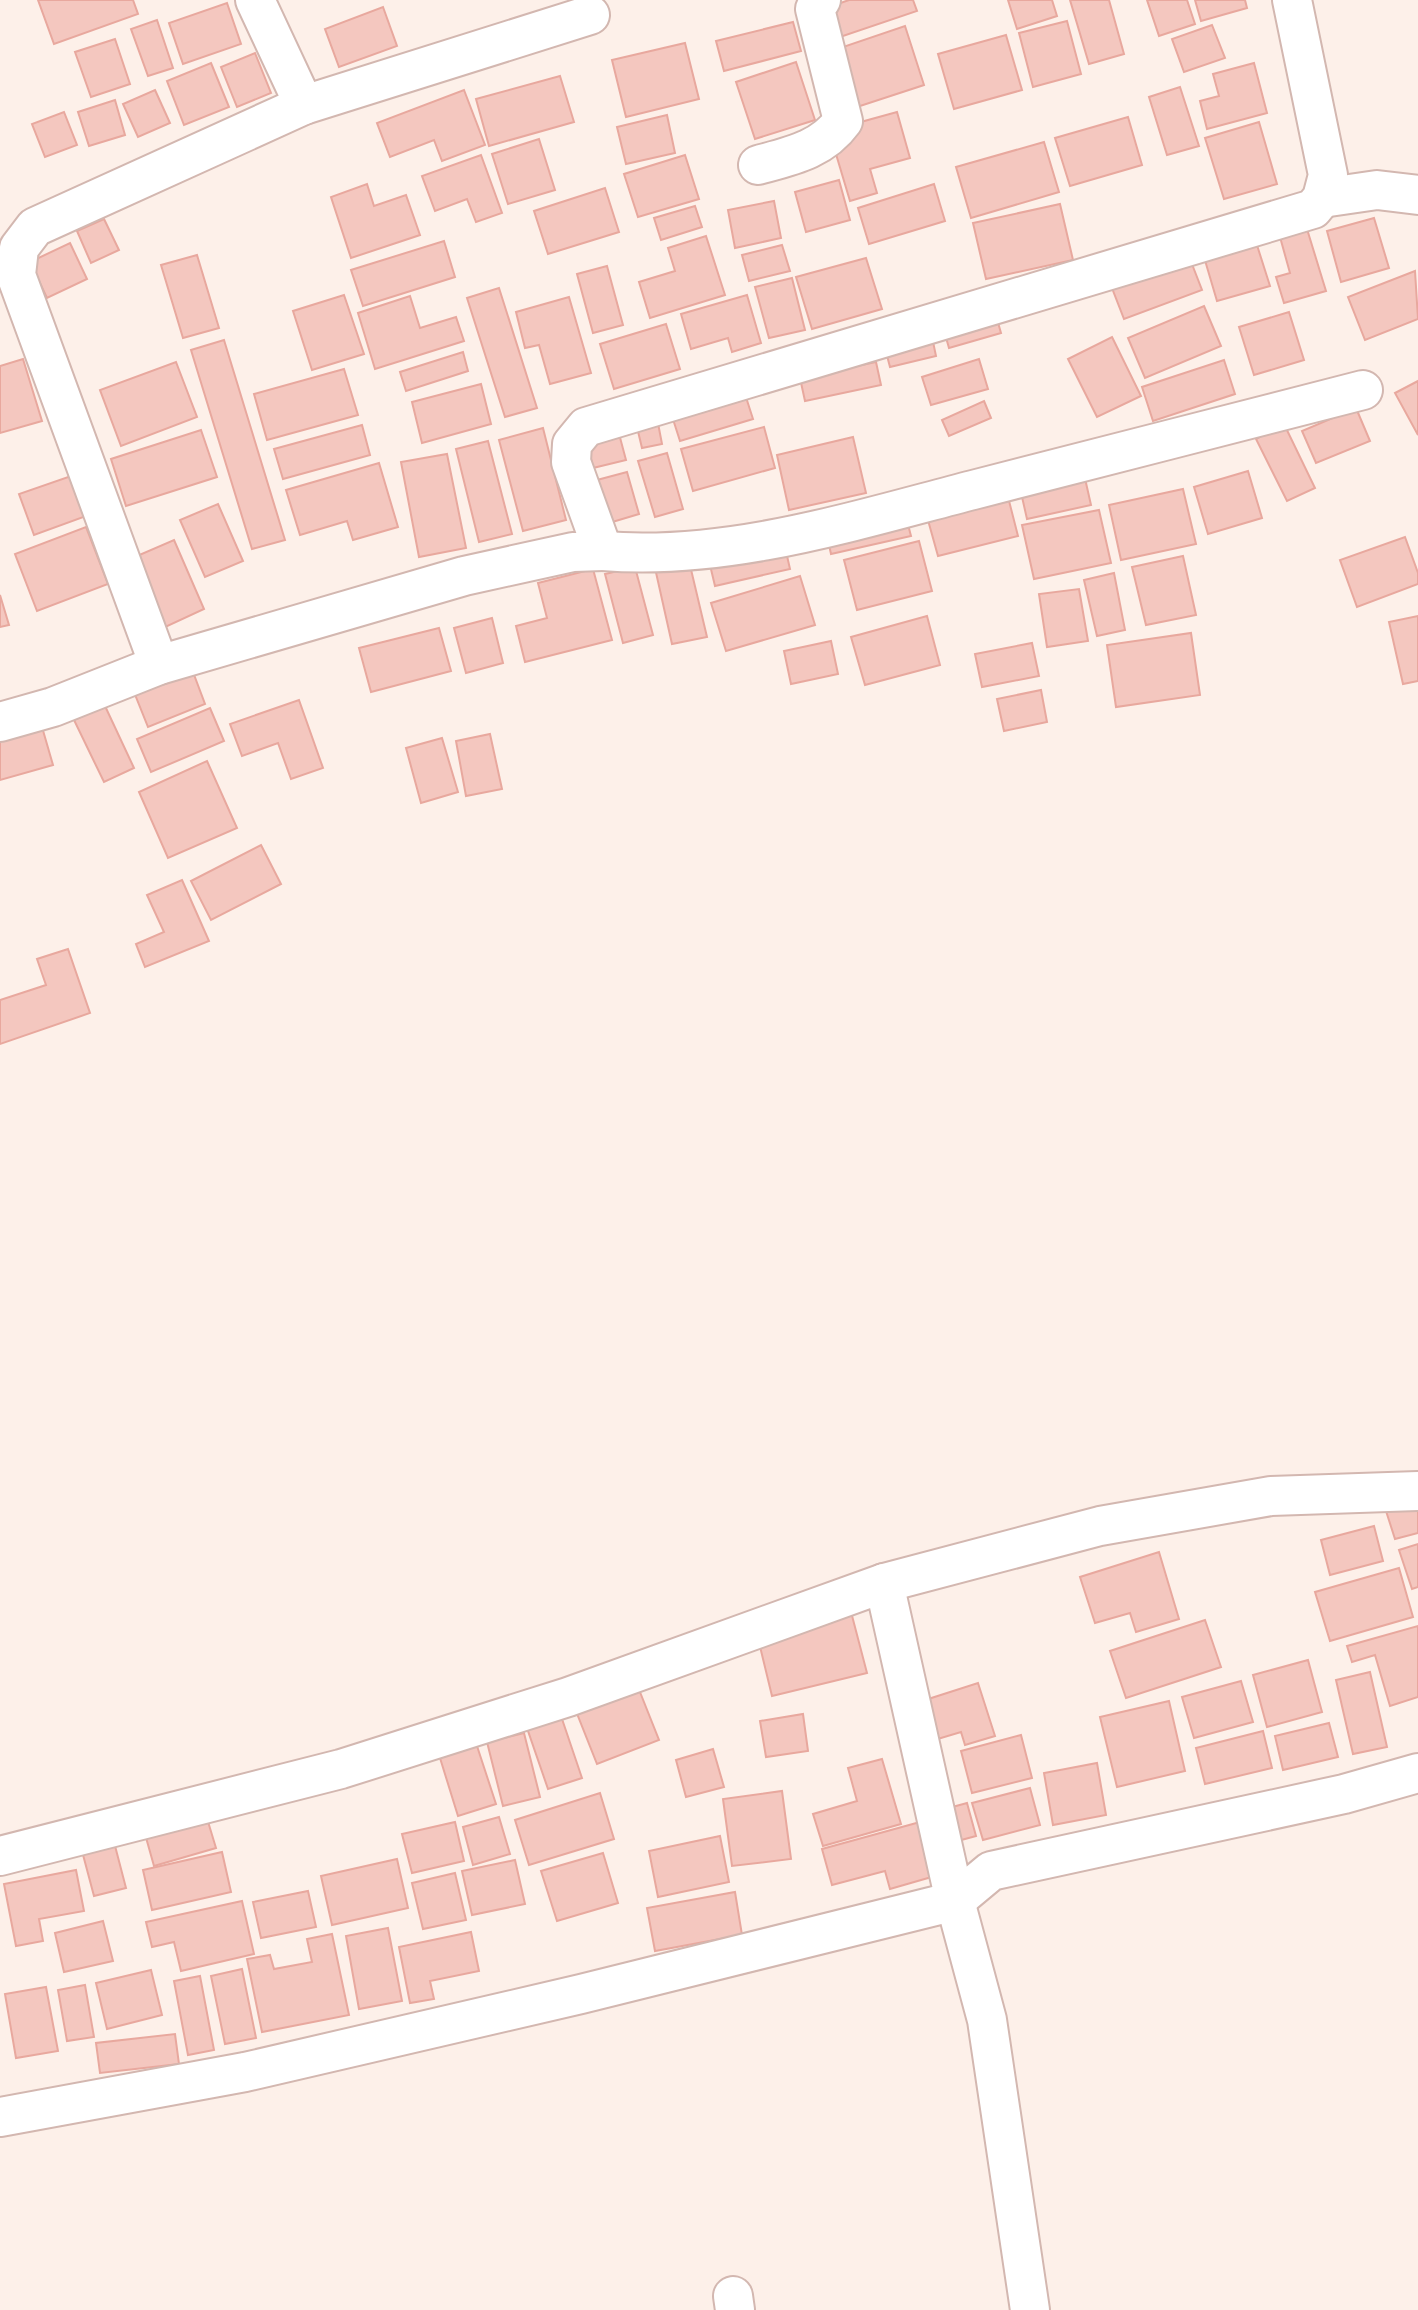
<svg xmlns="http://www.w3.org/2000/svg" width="1418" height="2310" font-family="Karla,sans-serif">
<rect width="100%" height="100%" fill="#fdf0e9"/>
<!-- building -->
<g fill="#f4c7bf" stroke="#e8a89e" stroke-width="2">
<polygon points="38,0 133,0 138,14 54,44"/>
<polygon points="849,0 913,0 917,11 840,37 829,7"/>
<polygon points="1008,0 1052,0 1057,16 1017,29"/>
<polygon points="1070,0 1109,0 1124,54 1089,64"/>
<polygon points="1147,0 1187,0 1195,24 1159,36"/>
<polygon points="1195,0 1245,0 1247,8 1201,21"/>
<polygon points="227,3 241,44 183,64 169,23"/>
<polygon points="383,7 397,46 339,67 325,29"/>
<polygon points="157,20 173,68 148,76 131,29"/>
<polygon points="1067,21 1081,74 1033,87 1019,33"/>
<polygon points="793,22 801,51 724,71 716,41"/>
<polygon points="1212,25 1225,58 1184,72 1172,39"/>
<polygon points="905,26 924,85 857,107 837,49"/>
<polygon points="1006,35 1022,90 954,109 938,54"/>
<polygon points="115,39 130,84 91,97 75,52"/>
<polygon points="685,43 699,99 626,117 612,60"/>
<polygon points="255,53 271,93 237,107 221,67"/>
<polygon points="796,62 815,120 755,139 736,82"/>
<polygon points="211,63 229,107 184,125 167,81"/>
<polygon points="1254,63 1267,113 1207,129 1200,101 1219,96 1213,74"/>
<polygon points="560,76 574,122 489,146 476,99"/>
<polygon points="1180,87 1199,146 1167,155 1149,97"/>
<polygon points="155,90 170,123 138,137 123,104"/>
<polygon points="464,90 485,145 442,161 434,140 390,157 377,123"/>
<polygon points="115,100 125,135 89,146 78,112"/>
<polygon points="64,112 77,145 45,157 32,124"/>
<polygon points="897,112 910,158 870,169 877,193 850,201 833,144 850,125"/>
<polygon points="667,115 675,153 626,164 617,127"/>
<polygon points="1128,117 1142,165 1070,186 1055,138"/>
<polygon points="1259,122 1277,184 1224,199 1205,138"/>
<polygon points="539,139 555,190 508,204 492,154"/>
<polygon points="1044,142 1059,192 971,218 956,167"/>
<polygon points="481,155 502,213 476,222 467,199 435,211 422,176"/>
<polygon points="685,155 699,199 638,217 624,174"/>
<polygon points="839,180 850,220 806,232 795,192"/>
<polygon points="367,184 374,206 406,195 420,235 351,258 331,197"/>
<polygon points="934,184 945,221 869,244 858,208"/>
<polygon points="605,188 619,232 548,254 534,211"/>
<polygon points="774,201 781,238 735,248 728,210"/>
<polygon points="1060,204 1073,260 986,279 973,223"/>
<polygon points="695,206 702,227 661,240 654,218"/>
<polygon points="1374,218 1389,268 1341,282 1327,231"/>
<polygon points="104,219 119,250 91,263 77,231"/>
<polygon points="1307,229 1326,291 1284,303 1276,277 1290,273 1280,237"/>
<polygon points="706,236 725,295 650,318 639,282 675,271 668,248"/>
<polygon points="444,241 455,277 363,306 351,270"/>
<polygon points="1256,242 1270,286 1217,301 1204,257"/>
<polygon points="70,243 87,279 47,298 30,262"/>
<polygon points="782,245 790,271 749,281 742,255"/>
<polygon points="197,255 219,328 183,338 161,265"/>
<polygon points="866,258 882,309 812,329 796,277"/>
<polygon points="1190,259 1202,290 1124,319 1112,288"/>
<polygon points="607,266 623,325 593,333 577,274"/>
<polygon points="1415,271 1418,319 1365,340 1348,297"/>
<polygon points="792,278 805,330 769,338 755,287"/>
<polygon points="499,288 537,408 505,417 467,298"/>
<polygon points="344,295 364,354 312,370 293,311"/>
<polygon points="747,295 761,343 732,352 728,338 691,349 681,314"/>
<polygon points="410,296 420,328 456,317 464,341 375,369 358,313"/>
<polygon points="569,297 591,373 550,384 539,345 525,348 516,312"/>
<polygon points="1204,306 1221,346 1145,378 1128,338"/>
<polygon points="1289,312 1304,360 1254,375 1239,327"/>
<polygon points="997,319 1001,333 949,348 945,334"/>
<polygon points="666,324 680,369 614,389 600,344"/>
<polygon points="932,337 936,356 890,367 885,348"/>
<polygon points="1112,337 1141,396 1097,417 1068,359"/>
<polygon points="224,340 285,540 252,549 191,350"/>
<polygon points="463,352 468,371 406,391 400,372"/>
<polygon points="23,359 42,421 0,433 0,366"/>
<polygon points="979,359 988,389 931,405 922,377"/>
<polygon points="1224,360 1235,394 1153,421 1142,387"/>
<polygon points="176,362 197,417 121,446 100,390"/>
<polygon points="876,362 881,385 805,401 800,378"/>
<polygon points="344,369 358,415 267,440 254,394"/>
<polygon points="1418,381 1418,435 1395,393"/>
<polygon points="481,384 491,424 422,443 412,402"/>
<polygon points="744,391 753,419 680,441 671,413"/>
<polygon points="984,401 991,418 949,436 942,420"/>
<polygon points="1356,408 1370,441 1316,463 1302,431"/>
<polygon points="657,418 662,444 642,448 636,423"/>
<polygon points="1284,424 1315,488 1287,501 1256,439"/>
<polygon points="362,425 370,455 283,479 274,449"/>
<polygon points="764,427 775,468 693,491 681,449"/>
<polygon points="543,428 566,520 523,531 499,440"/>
<polygon points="201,430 217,477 126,506 111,459"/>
<polygon points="618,430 626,460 593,468 586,437"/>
<polygon points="853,437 866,493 789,510 777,455"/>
<polygon points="488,441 512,534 479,542 456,449"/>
<polygon points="667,453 683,509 655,517 638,461"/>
<polygon points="447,454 466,548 419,557 401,462"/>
<polygon points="379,463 398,527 353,540 347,521 300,535 286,490"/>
<polygon points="1248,471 1262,518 1208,534 1194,487"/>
<polygon points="627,472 639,514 609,523 597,480"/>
<polygon points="1084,474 1091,505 1027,519 1020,488"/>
<polygon points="74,475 89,515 34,535 19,494"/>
<polygon points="1183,489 1196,544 1121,560 1109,505"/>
<polygon points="1007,493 1018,536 938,556 926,513"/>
<polygon points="218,504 243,561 205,577 180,520"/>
<polygon points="1099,510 1111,563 1034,579 1022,525"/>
<polygon points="906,517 911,536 831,554 827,536"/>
<polygon points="86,527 108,584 37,611 15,554"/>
<polygon points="1405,537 1418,573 1418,584 1357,607 1340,560"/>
<polygon points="174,540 204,609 161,629 130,559"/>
<polygon points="919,541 932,591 857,610 844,560"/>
<polygon points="785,547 790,569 715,586 710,565"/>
<polygon points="1183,556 1196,615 1146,625 1132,567"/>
<polygon points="689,561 707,637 672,644 655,568"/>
<polygon points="635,567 653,635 623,643 605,574"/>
<polygon points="593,569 612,640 525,662 516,626 547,618 538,583"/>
<polygon points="1114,573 1125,630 1097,636 1084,580"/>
<polygon points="800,576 815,625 726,651 711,603"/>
<polygon points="1079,589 1088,641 1047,647 1039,594"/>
<polygon points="0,595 9,625 0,627"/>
<polygon points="927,616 940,665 865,685 851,637"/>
<polygon points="1418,616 1418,681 1403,684 1389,622"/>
<polygon points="492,618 503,663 466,673 454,628"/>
<polygon points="439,628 451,671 371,692 359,648"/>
<polygon points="1191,633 1200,695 1116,707 1107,645"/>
<polygon points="831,641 838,674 791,684 784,651"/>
<polygon points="1032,643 1039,676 982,687 975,654"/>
<polygon points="190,664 205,704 148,727 132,687"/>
<polygon points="1041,690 1047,722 1004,731 997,699"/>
<polygon points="299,700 323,768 291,779 278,743 242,756 230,724"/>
<polygon points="105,706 134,768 104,782 74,720"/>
<polygon points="210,708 224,741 151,772 137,739"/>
<polygon points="42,727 53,765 0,780 0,739"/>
<polygon points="490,734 502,789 466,796 456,741"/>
<polygon points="442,738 458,792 421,803 406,748"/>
<polygon points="207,761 237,828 168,858 139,792"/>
<polygon points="261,845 281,884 211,920 191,881"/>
<polygon points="182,880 209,941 145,967 136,944 164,932 147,895"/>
<polygon points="68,949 90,1013 0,1044 0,1000 46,985 37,959"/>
<polygon points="1418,1501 1418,1533 1395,1539 1386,1511"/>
<polygon points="1374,1526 1383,1561 1330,1575 1321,1540"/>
<polygon points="1418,1544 1418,1587 1412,1589 1399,1550"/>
<polygon points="1159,1552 1179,1619 1136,1632 1130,1613 1095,1623 1080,1577"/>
<polygon points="1399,1568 1413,1617 1330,1641 1315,1592"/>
<polygon points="850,1608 867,1673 772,1696 756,1630"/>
<polygon points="1205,1620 1221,1667 1126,1698 1110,1651"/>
<polygon points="1418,1626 1418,1697 1390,1706 1375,1655 1352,1662 1347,1646"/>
<polygon points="1308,1660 1322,1712 1267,1727 1253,1675"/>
<polygon points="1370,1672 1387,1747 1353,1754 1336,1680"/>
<polygon points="1241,1681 1253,1722 1194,1738 1182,1697"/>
<polygon points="636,1682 659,1740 597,1764 574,1706"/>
<polygon points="978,1683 995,1736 965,1745 961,1732 931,1741 919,1702"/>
<polygon points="1169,1701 1185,1771 1117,1787 1100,1717"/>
<polygon points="803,1714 808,1751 766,1757 760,1721"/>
<polygon points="561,1716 582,1778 548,1789 527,1728"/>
<polygon points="1329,1723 1338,1757 1283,1770 1275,1736"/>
<polygon points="1263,1731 1272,1768 1205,1784 1196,1748"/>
<polygon points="524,1733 540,1797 503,1806 487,1742"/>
<polygon points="1021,1735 1032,1778 972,1793 961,1751"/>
<polygon points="477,1746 496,1804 458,1816 440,1758"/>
<polygon points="713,1749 724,1787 686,1797 676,1760"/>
<polygon points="882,1759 901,1824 823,1846 813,1814 857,1801 848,1768"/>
<polygon points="1097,1763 1106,1815 1053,1825 1044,1773"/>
<polygon points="1030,1788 1040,1825 983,1840 972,1803"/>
<polygon points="782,1791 791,1859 732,1866 723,1799"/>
<polygon points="600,1793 614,1839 529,1865 515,1820"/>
<polygon points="967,1803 976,1836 954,1842 945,1809"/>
<polygon points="206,1815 216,1848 154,1866 145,1834"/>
<polygon points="499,1817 510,1854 473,1865 463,1827"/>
<polygon points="455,1822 464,1861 412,1873 402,1834"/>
<polygon points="920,1822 935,1876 890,1889 885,1871 832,1885 822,1849"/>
<polygon points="720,1836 729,1882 658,1897 649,1851"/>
<polygon points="114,1842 126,1888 94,1896 82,1851"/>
<polygon points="222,1852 231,1892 152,1910 143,1870"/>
<polygon points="603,1853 618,1903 557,1921 541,1871"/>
<polygon points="397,1859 408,1908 332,1925 321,1876"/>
<polygon points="515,1860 525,1904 472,1915 462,1871"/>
<polygon points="76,1870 84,1911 39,1919 43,1941 16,1946 4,1884"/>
<polygon points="455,1873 466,1920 423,1929 412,1883"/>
<polygon points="308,1891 316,1927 261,1938 253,1902"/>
<polygon points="735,1892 742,1935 655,1951 647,1908"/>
<polygon points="242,1901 254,1954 181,1971 174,1942 152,1947 146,1922"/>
<polygon points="103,1921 113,1961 64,1972 55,1933"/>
<polygon points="388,1928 402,2001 359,2009 346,1936"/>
<polygon points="471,1932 479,1971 430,1981 434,1999 410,2003 399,1947"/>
<polygon points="332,1934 349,2015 262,2032 247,1959 270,1955 274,1969 312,1962 307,1939"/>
<polygon points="242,1969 256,2038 225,2044 211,1976"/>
<polygon points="151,1970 162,2015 107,2029 96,1983"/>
<polygon points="200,1976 214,2050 188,2055 174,1981"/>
<polygon points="85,1985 94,2037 67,2041 58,1990"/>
<polygon points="46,1987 58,2051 16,2058 5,1994"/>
<polygon points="175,2034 179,2064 100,2073 96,2043"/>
</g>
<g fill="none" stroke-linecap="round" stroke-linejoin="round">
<defs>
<g id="minor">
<polyline points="255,0 304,105"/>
<path d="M758,165C791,156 822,150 843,121L815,9L821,0"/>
<polyline points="1322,198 1377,190 1418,195"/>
<path d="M603,551C728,561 853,521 973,490C1103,457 1233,423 1363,390"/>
<polyline points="159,665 16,275 19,248 35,227 304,105 590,15"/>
<polyline points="0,722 53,707 159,665 464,576 573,552 603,551 571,462 572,444 586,427 1313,209 1322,198 1328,175 1292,0"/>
<polyline points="884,1583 955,1901 987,2020 1030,2310"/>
<polyline points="0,1856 341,1769 568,1697 884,1583 1100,1526 1271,1496 1418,1491"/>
<polyline points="0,2117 245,2072 581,1994 955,1901 991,1871 1344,1794 1418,1773"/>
<polyline points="733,2296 735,2310"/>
</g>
</defs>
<!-- minor casing -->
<use href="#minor" stroke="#d3b7b0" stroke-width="42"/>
<!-- minor -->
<use href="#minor" stroke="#fff" stroke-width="38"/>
</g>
</svg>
